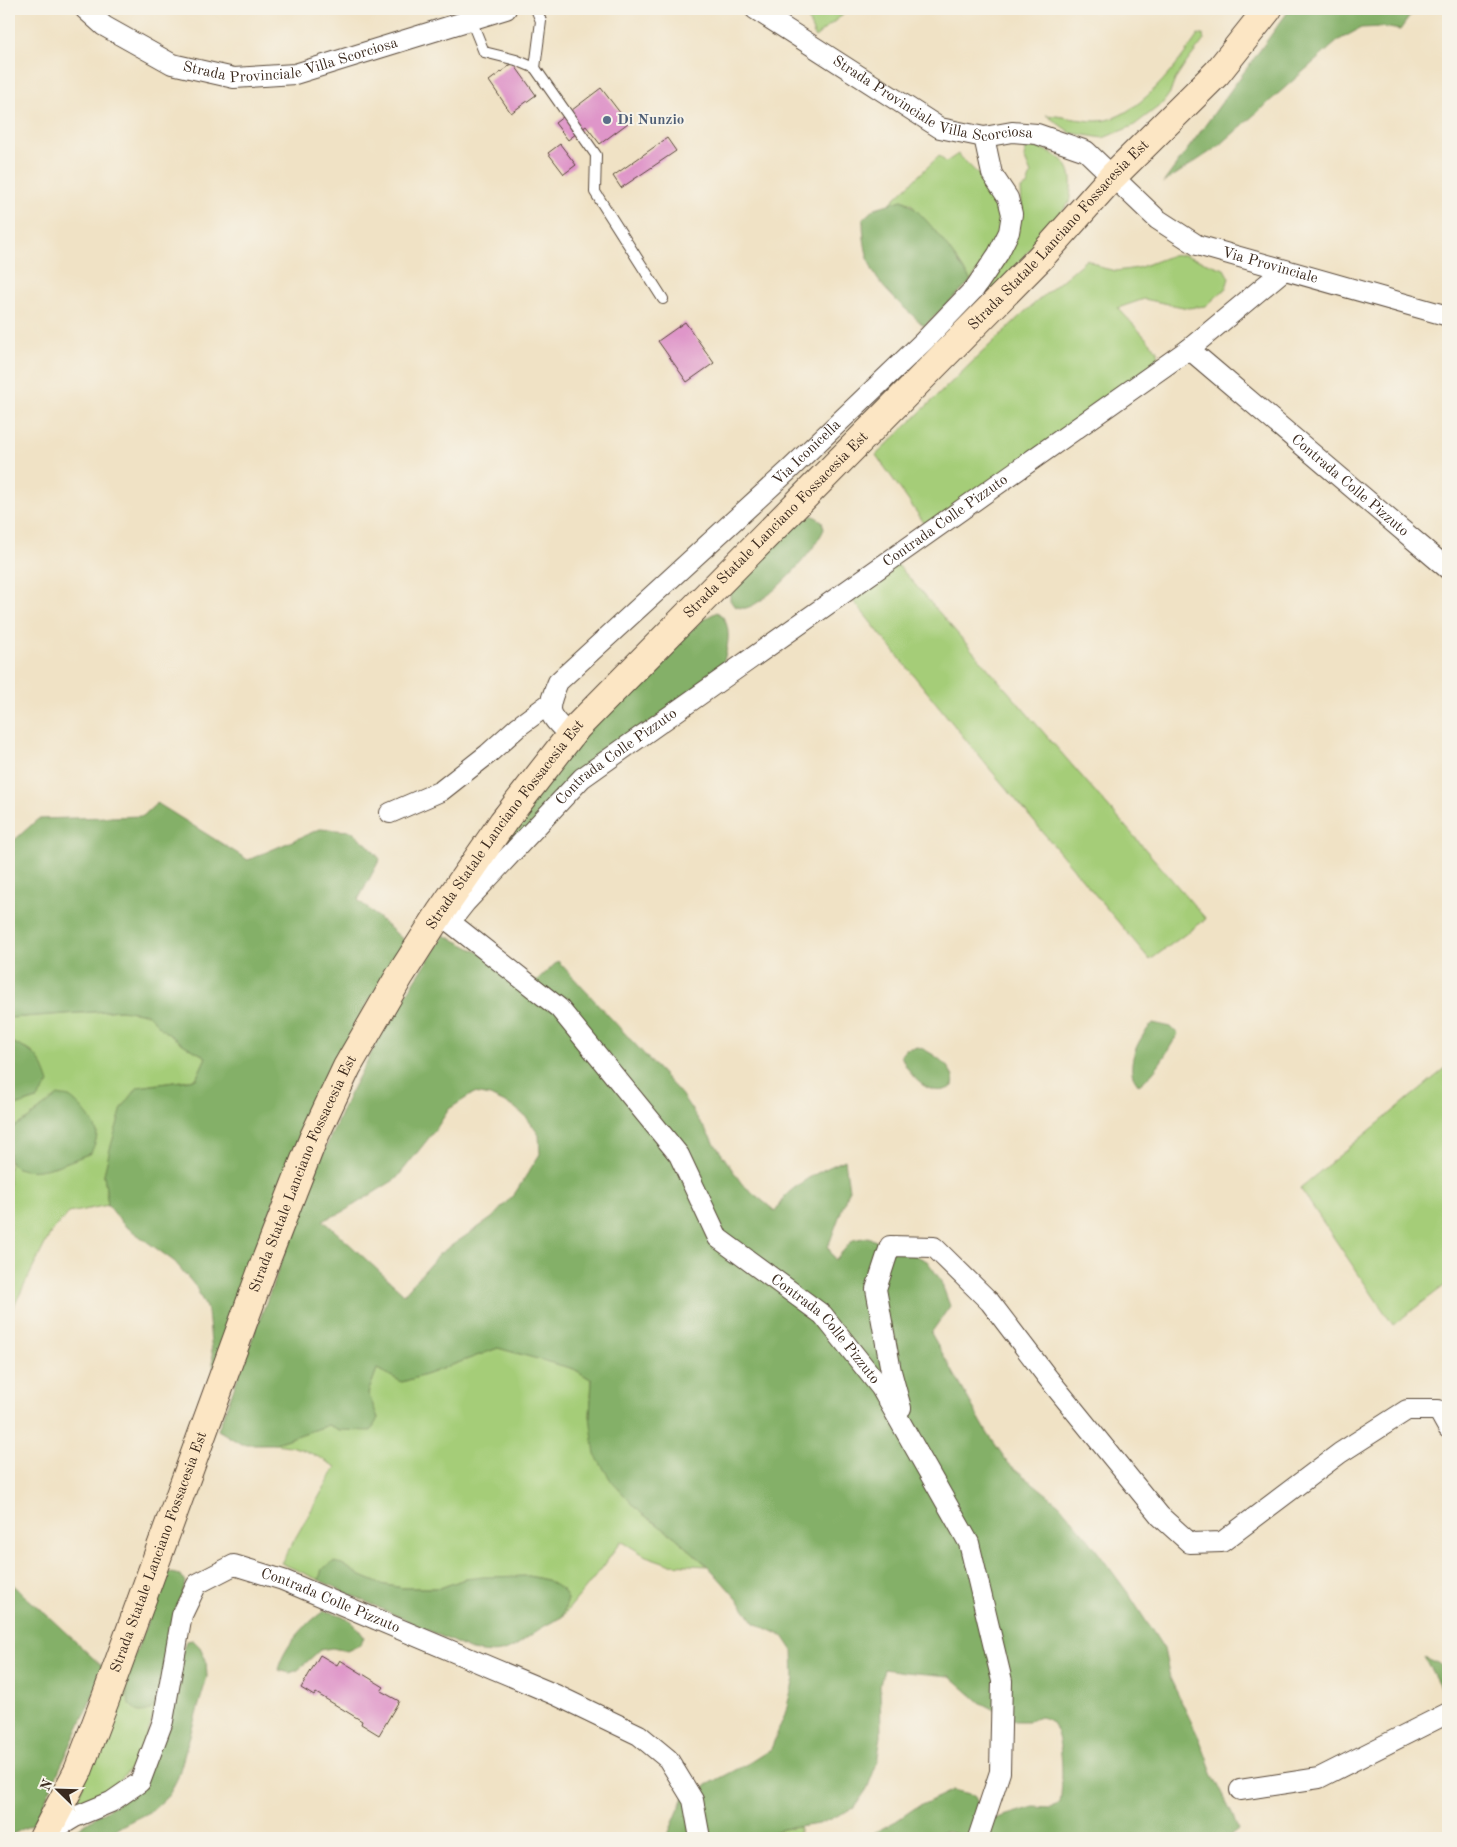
<svg xmlns="http://www.w3.org/2000/svg" width="1457" height="1847" font-family="'Old Standard TT',serif">
<rect width="100%" height="100%" fill="#f7f3e8"/>
<filter id="ink" filterUnits="userSpaceOnUse"><feTurbulence type="fractalNoise" baseFrequency=".02" numOctaves="2"/><feDisplacementMap in="SourceGraphic" scale="10" xChannelSelector="R" yChannelSelector="G"/><feConvolveMatrix kernelMatrix="1 2 1 2 8 2 1 2 1" color-interpolation-filters="sRGB"/></filter>
<filter id="wash" filterUnits="userSpaceOnUse"><feTurbulence type="fractalNoise" baseFrequency=".0096" numOctaves="4" result="noise"/><feDisplacementMap in="SourceGraphic" scale="20" xChannelSelector="R" yChannelSelector="G"/><feGaussianBlur stdDeviation="1.12" result="paint"/><feColorMatrix in="noise" values="0 0 0 0 0 0 0 0 0 0 0 0 0 0 0 0 0 1.4 0 .05"/><feComposite in="paint" operator="in"/></filter>
<g filter="url(#wash)">
<rect width="100%" height="100%" fill="#f0e2c5"/>
<!-- green -->
<g fill="#a5cd78" stroke="#707c4b">
<polygon points="804,9 850,9 815,37"/>
<path d="M1198,35H1203L1204,40L1187,62L1175,80L1170,93L1162,104L1133,126L1103,138L1071,133L1046,115C1063,116 1080,121 1097,121C1136,121 1178,64 1198,35Z"/>
<path d="M1035,147C1067,157 1076,168 1069,203L973,316L972,304L1019,230L1022,207L1021,189L1027,186L1031,174L1024,157L1026,148Z"/>
<polygon points="958,154 1004,200 1003,227 971,281 958,261 911,204 902,200 889,204 939,156 946,162"/>
<polygon points="1184,255 1224,269 1229,278 1226,288 1206,306 1188,308 1144,299 1118,308 1158,351 1158,361 927,527 876,455 1021,315 1087,259 1103,268 1116,271 1138,268 1170,256"/>
<polygon points="897,564 1206,919 1150,960 979,756 851,598"/>
<polygon points="121,1010 147,1014 164,1031 186,1046 206,1057 196,1079 138,1087 104,1174 108,1205 69,1213 51,1232 9,1316 9,1161 18,1168 54,1167 91,1153 43,1107 29,1118 9,1130 9,1108 37,1099 32,1052 9,1041 9,1018"/>
<polygon points="1448,1066 1448,1283 1393,1325 1300,1188"/>
<path d="M498,1348L574,1369L592,1380L590,1416L641,1513L675,1537L708,1566L669,1564L646,1556L621,1541L603,1567L562,1617L568,1599L547,1580L529,1576L465,1579L440,1588H403L380,1584L361,1576L342,1564L322,1569L319,1580L281,1563L336,1467C313,1454 302,1446 273,1444L328,1425L339,1430L378,1418L368,1393L377,1369L402,1382L428,1374Z"/>
<path d="M125,1681L160,1693C145,1748 134,1784 77,1808L75,1805Z"/>
<polygon points="799,1827 799,1838 760,1838 783,1829"/>
</g>
<!-- forest -->
<g fill="#84b068" stroke="#606d43" fill-rule="evenodd">
<polygon points="1290,9 1415,9 1400,30 1383,27 1361,28 1339,40 1219,146 1163,183"/>
<path d="M902,200C923,209 958,261 971,281L924,326C908,310 881,290 872,269C865,253 863,236 863,219L875,208Z"/>
<path d="M812,515L822,521L824,529C815,551 769,602 746,608C742,609 738,607 734,606L730,600V592L736,584L789,531Z"/>
<path d="M717,612C735,623 727,651 722,667L581,776L497,866L486,860L590,726L702,620Z"/>
<polygon points="157,803 248,860 320,829 351,831 367,844 380,859 358,900 406,942 367,1004 315,1102 285,1170 214,1372 208,1312 196,1287 175,1262 124,1225 108,1205 104,1174 110,1149 122,1108 138,1087 196,1079 206,1057 186,1046 164,1031 147,1014 121,1010 9,1018 9,845 38,819 143,816"/>
<path d="M444,935L537,981L558,961L681,1094L742,1184L775,1211C779,1206 782,1199 786,1195C803,1179 824,1169 845,1160L849,1190L828,1247L835,1260L853,1240L868,1237L893,1250L910,1253L927,1261L940,1279L950,1306L931,1333L988,1434L1009,1464L1059,1504L1083,1532L1128,1593L1164,1649L1170,1678L1200,1740L1213,1775L1233,1815L1238,1830L1228,1838H960L958,1834L945,1832L917,1838H864L896,1821L915,1808L953,1790L974,1795L978,1803L980,1815L994,1819L1033,1807L1050,1808L1060,1803C1063,1784 1064,1739 1052,1723C1050,1720 1045,1718 1041,1717L1027,1721H1015L981,1703L950,1676L905,1672L884,1669L880,1685L881,1736L877,1763L867,1789L854,1808L819,1824L783,1829L760,1838H669V1832L684,1797L749,1763L771,1749L785,1714L794,1679L793,1651L783,1636L755,1623L738,1600L708,1566L675,1537L641,1513L612,1482L595,1455L590,1416L592,1380L574,1369L498,1348L428,1374L402,1382L377,1369L368,1393L378,1418L371,1431L339,1430L328,1425L273,1444H241L218,1430L316,1170L349,1095L382,1033ZM474,1093L490,1096L514,1107L527,1118L539,1135L540,1154L515,1193L492,1218L439,1254L404,1294L323,1220L341,1213L396,1179L436,1129L449,1109Z"/>
<path d="M1153,1023L1171,1027L1178,1034C1166,1053 1157,1072 1139,1085C1136,1081 1132,1076 1132,1071C1130,1054 1142,1034 1153,1023Z"/>
<path d="M9,1041C35,1053 40,1055 49,1083L37,1099L9,1108Z"/>
<path d="M918,1047C932,1052 958,1069 953,1086C931,1101 908,1076 901,1055L906,1049Z"/>
<path d="M58,1095C61,1096 66,1096 69,1097C78,1102 97,1124 97,1134C97,1141 93,1147 91,1153C71,1160 38,1177 18,1168C15,1167 12,1163 9,1161V1130L29,1118Z"/>
<path d="M334,1562L342,1564L361,1576L380,1584L403,1588H440L465,1579L483,1577L529,1576L547,1580L563,1590L568,1599L562,1617C554,1621 546,1625 538,1630C512,1648 506,1658 471,1650L319,1580L322,1569Z"/>
<path d="M166,1572L181,1575L185,1582L160,1693C154,1706 155,1712 138,1712L129,1704L125,1681Z"/>
<polygon points="9,1582 49,1617 105,1669 35,1823 9,1836"/>
<path d="M324,1611C344,1614 352,1619 364,1637L360,1645L347,1651L332,1648L320,1650L298,1670L290,1673L278,1670C284,1646 304,1625 324,1611Z"/>
<polygon points="193,1640 200,1647 206,1660 207,1677 178,1777 169,1795 153,1810 123,1825 102,1838 65,1838 93,1818 133,1794 186,1641"/>
<polygon points="1424,1657 1436,1662 1448,1671 1448,1694 1445,1696"/>
</g>
<g id="blocks">
<!-- building -->
<g fill="#df96c9">
<polygon points="513,63 536,95 511,113 489,81"/>
<polygon points="601,88 628,123 600,144 586,126 568,140 555,123"/>
<polygon points="667,138 676,151 621,188 613,176"/>
<polygon points="560,144 576,165 564,174 548,153"/>
<polygon points="685,322 714,363 687,382 658,341"/>
<polygon points="320,1655 337,1665 340,1660 384,1687 381,1691 399,1701 379,1735 361,1724 362,1721 316,1693 314,1696 301,1688"/>
</g>
</g>
</g>
<g filter="url(#ink)">
<use href="#blocks" fill-opacity="0" stroke="#564637" stroke-width="1"/>
<g fill="none" stroke-linecap="round" stroke-linejoin="round">
<defs>
<g id="service">
<polyline points="471,20 484,52 516,60 535,68 596,155 595,192 663,299"/>
<polyline points="535,68 541,21 536,9"/>
</g>
<g id="minor">
<path id="s1" d="M85,9L104,26L172,64L234,78L295,74L506,9"/>
<path id="s2" d="M755,9L940,128L984,137L1012,132L1037,134L1086,151L1157,219L1197,245L1448,316"/>
<path id="s3" d="M1189,349L1448,569"/>
<path id="s4" d="M570,736C547,713 545,713 558,682L788,471L924,341L975,288L998,254L1009,232L1012,214L1008,198L992,174L984,137"/>
<polyline points="390,813 441,791 488,754 519,726 550,703"/>
<path id="s5" d="M440,913L450,922L465,903L582,778L1189,349L1284,270"/>
<path id="s6" d="M450,922L559,1008L679,1155L718,1238L823,1315L881,1388L969,1543L1002,1681L1000,1772L978,1838"/>
<polyline points="901,1408 891,1371 876,1289 890,1246 934,1247 990,1302 1048,1378 1160,1516 1190,1543 1222,1542 1340,1453 1407,1410 1438,1410 1448,1428"/>
<polyline points="1240,1790 1319,1778 1448,1713"/>
<path id="s7" d="M45,1835L75,1817L111,1802L140,1782L163,1721L182,1615L197,1584L234,1565L283,1580L556,1695L639,1735L668,1759L693,1800L700,1838"/>
</g>
<g id="secondary">
<path id="s8" d="M43,1838L78,1771L105,1700L264,1265L313,1139L347,1067L399,977L440,913L503,822L577,727L1040,258L1113,176L1217,73L1268,9"/>
</g>
</defs>
<!-- service casing -->
<use href="#service" stroke="#564637" stroke-width="12"/>
<!-- minor casing -->
<use href="#minor" stroke="#564637" stroke-width="22"/>
<!-- secondary casing -->
<use href="#secondary" stroke="#564637" stroke-width="30"/>
<!-- service -->
<use href="#service" stroke="#fff" stroke-width="10"/>
<!-- minor -->
<use href="#minor" stroke="#fff" stroke-width="20"/>
<!-- secondary -->
<use href="#secondary" stroke="#fce6c4" stroke-width="28"/>
</g>
</g>
<!-- markers -->
<circle fill="#5c6f8a" stroke="#f7f3e8" stroke-width="2" cx="607" cy="120" r="5"/>
<g text-anchor="middle" dominant-baseline="central" stroke-width="4" stroke-linejoin="round" paint-order="stroke">
<!-- street labels -->
<g font-size="15" fill="#3b2a1e" stroke="#f7f3e8">
<text stroke="none"><textPath href="#s1" startOffset="225">Strada Provinciale Villa Scorciosa</textPath></text>
<text stroke="none"><textPath href="#s2" startOffset="204">Strada Provinciale Villa Scorciosa</textPath></text>
<text stroke="none"><textPath href="#s8" startOffset="1929">Strada Statale Lanciano Fossacesia Est</textPath></text>
<text stroke="none"><textPath href="#s2" startOffset="592">Via Provinciale</textPath></text>
<text stroke="none"><textPath href="#s4" startOffset="401">Via Iconicella</textPath></text>
<text stroke="none"><textPath href="#s3" startOffset="211">Contrada Colle Pizzuto</textPath></text>
<text stroke="none"><textPath href="#s5" startOffset="654">Contrada Colle Pizzuto</textPath></text>
<text stroke="none"><textPath href="#s8" startOffset="1524">Strada Statale Lanciano Fossacesia Est</textPath></text>
<text stroke="none"><textPath href="#s5" startOffset="249">Contrada Colle Pizzuto</textPath></text>
<text stroke="none"><textPath href="#s8" startOffset="1119">Strada Statale Lanciano Fossacesia Est</textPath></text>
<text stroke="none"><textPath href="#s8" startOffset="714">Strada Statale Lanciano Fossacesia Est</textPath></text>
<text stroke="none"><textPath href="#s6" startOffset="562">Contrada Colle Pizzuto</textPath></text>
<text stroke="none"><textPath href="#s8" startOffset="309">Strada Statale Lanciano Fossacesia Est</textPath></text>
<text stroke="none"><textPath href="#s7" startOffset="461">Contrada Colle Pizzuto</textPath></text>
</g>
<!-- service labels -->
<g font-size="15" font-weight="bold" fill="#4e5e75" stroke="#f7f3e8" text-anchor="start">
<text x="617" y="120">Di Nunzio</text>
</g>
</g>
<!-- margin -->
<rect width="1457" height="1847" fill="none" stroke="#f7f3e8" stroke-width="30"/>
<!-- north arrow -->
<g transform="translate(58 1790) rotate(293)" stroke="#f7f3e8" stroke-width="4" paint-order="stroke">
<path d="M0-4L9 19L0 12L-9 19Z" fill="#3b2a1e"/>
<text y="-8" font-size="14" font-weight="bold" text-anchor="middle" fill="#3b2a1e">N</text>
</g>
</svg>
